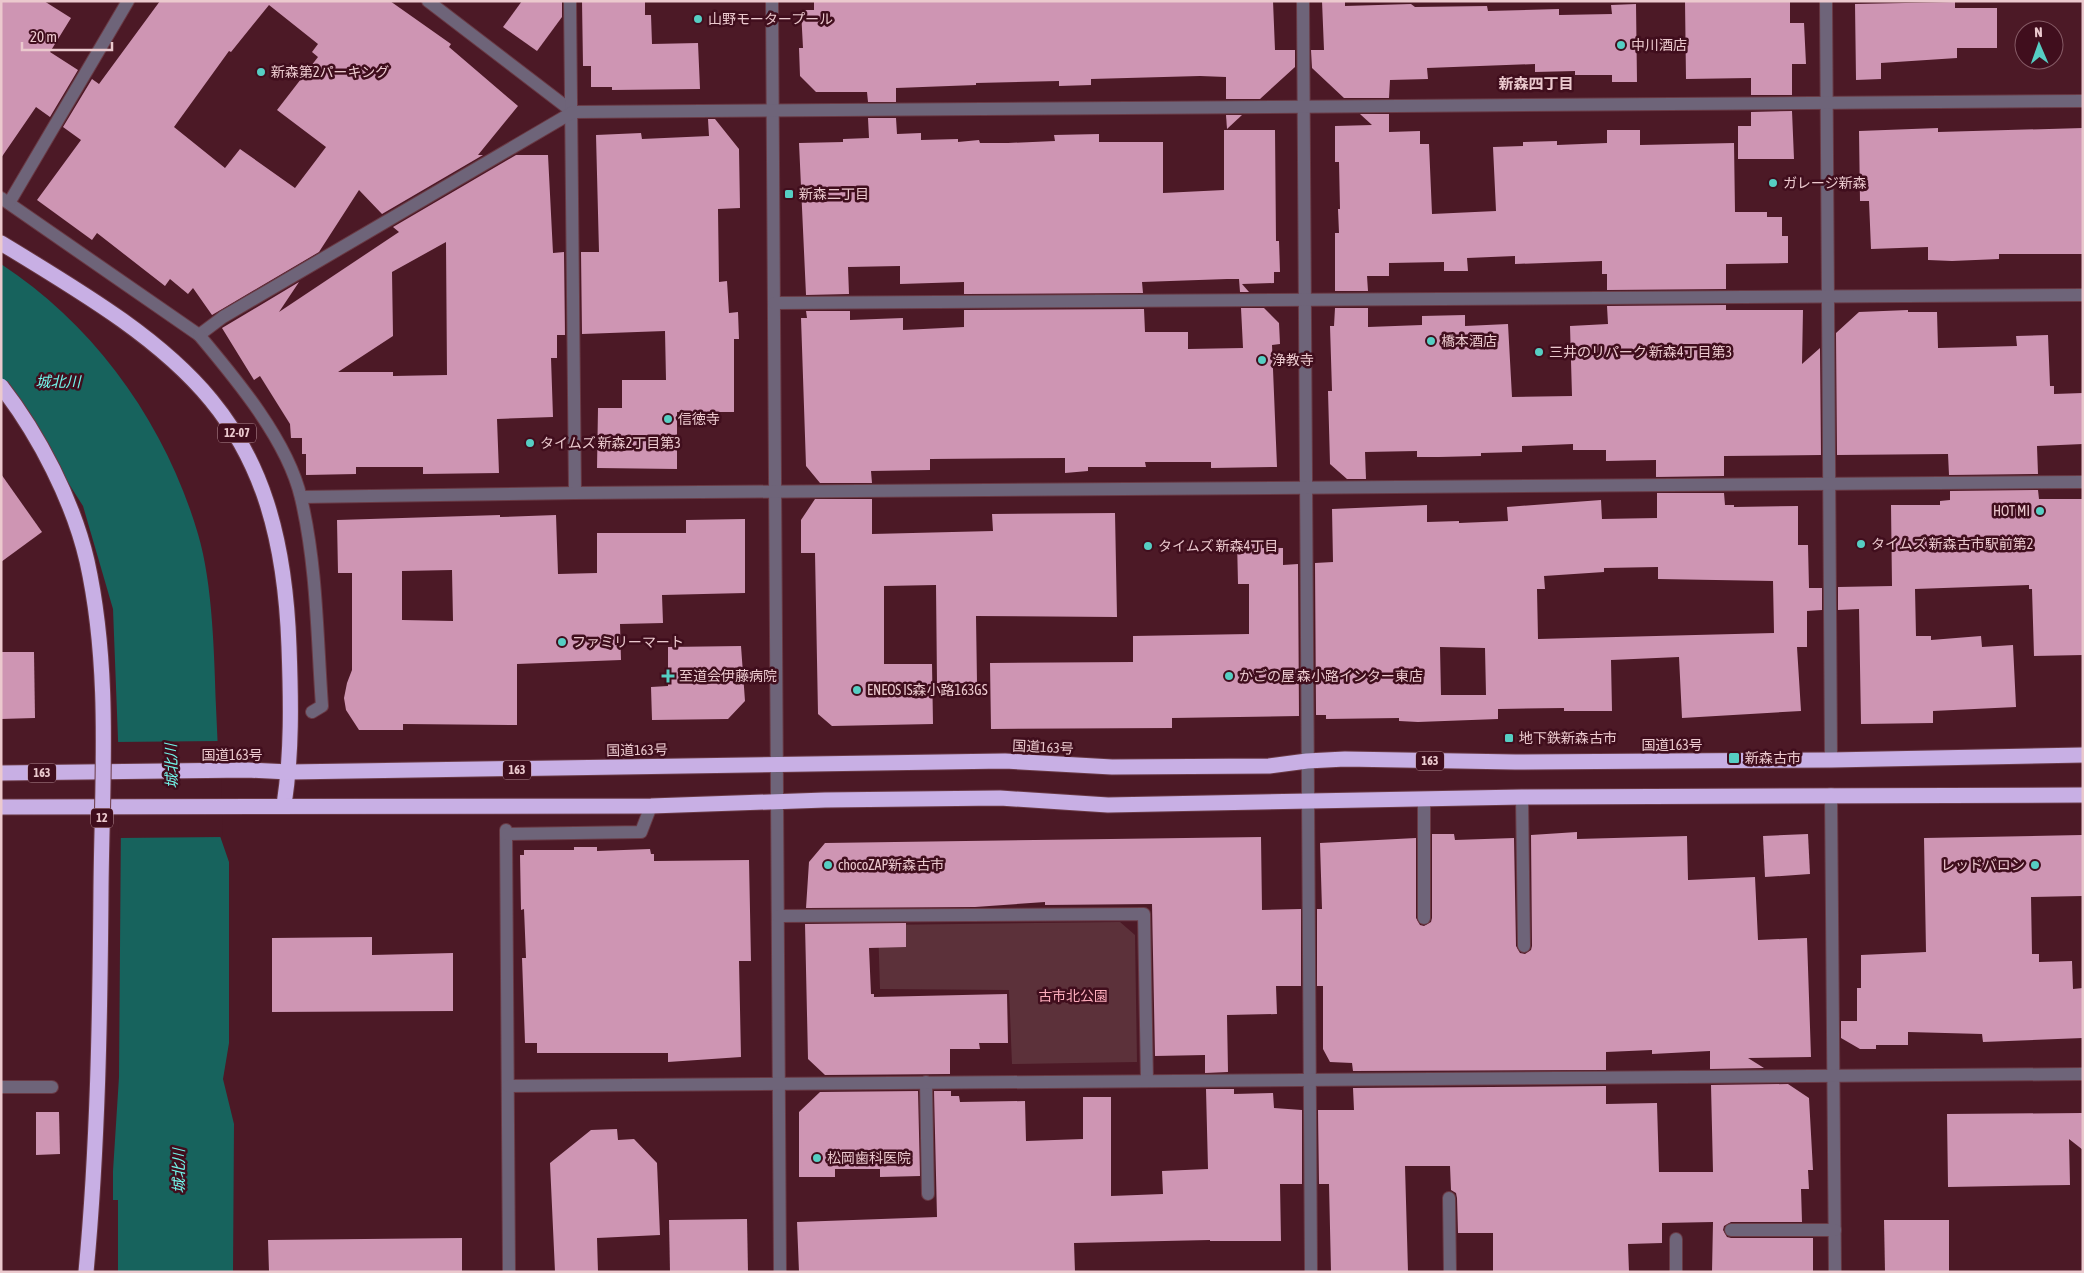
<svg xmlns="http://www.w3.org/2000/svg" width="2084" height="1273" font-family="'Asap Condensed','Noto Sans JP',sans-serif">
<rect width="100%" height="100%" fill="#4c1926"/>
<!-- green -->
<polygon fill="#5c313a" points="1120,922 1135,935 1137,1062 1012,1064 1009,990 880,989 878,925"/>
<!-- water -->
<path fill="#17635d" d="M1,264C96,326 166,425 198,534C213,585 214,653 216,707C218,750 220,793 220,836L229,862V1043L223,1079L234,1124L233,1272H118V1200H113V1171L119,1077L121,817L113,609L83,506L41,440L1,400Z"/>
<!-- pier -->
<polygon fill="#4c1926" points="220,741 223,837 119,838 115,742"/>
<!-- building -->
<g fill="#ce95b3" fill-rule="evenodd">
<polygon points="1,1 44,1 71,18 50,52 78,70 50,117 36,107 1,158"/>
<path d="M160,1H390L451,44L449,47L518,106L478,155H483L382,214L359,190L319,252L212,315L193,288L188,294L170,279L165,286L97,233L92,240L37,200L81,140L63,127L92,79L99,84ZM269,5L318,44L312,52L318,57L277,110L326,147L295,188L240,149L225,168L174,127L229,51L231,52Z"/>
<polygon points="522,1 562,1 562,17 537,51 503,27"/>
<polygon points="582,1 645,1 645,15 651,15 652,44 698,43 700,89 612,90 612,87 591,87 591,66 583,66"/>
<polygon points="814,1 1273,1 1275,50 1295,50 1295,67 1260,99 1226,99 1226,77 1200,76 1091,79 1091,85 1059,86 1059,81 976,83 976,85 896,88 896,102 868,102 867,92 816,92 800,76 799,48 803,48 801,10 814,10"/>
<polygon points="1322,1 1345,1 1345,6 1411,4 1415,7 1487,6 1488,11 1559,9 1559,15 1612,14 1611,5 1636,4 1637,82 1612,82 1612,75 1575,75 1575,71 1535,72 1535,64 1427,68 1428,79 1390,80 1389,98 1344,98 1312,68 1311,50 1324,50"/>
<polygon points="1685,1 1790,2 1790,23 1804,23 1806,64 1792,64 1792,95 1751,95 1751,78 1686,79"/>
<polygon points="1955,2 1955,8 1997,8 1997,48 1957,48 1957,58 1881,63 1881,79 1856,80 1855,4"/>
<polygon points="1792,111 1794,159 1738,159 1738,126 1751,126 1751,112"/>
<polygon points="1360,114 1389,114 1389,132 1420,131 1420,144 1429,144 1432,214 1496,211 1493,147 1523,146 1523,142 1557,141 1557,145 1607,143 1607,130 1640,130 1640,145 1734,143 1735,212 1767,212 1767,217 1782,217 1782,236 1788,236 1788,263 1726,264 1726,289 1607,290 1607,274 1602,274 1602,261 1515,264 1515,256 1467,258 1468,271 1444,271 1444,262 1389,263 1389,276 1367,276 1368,291 1335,291 1335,233 1339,233 1338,209 1340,209 1339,162 1335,162 1335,126 1372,125"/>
<polygon points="1226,115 1242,115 1227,129"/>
<polygon points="868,118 896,118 897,134 921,133 921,140 958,139 958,142 979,140 980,143 1008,143 1055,141 1054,135 1099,134 1099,142 1163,142 1163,193 1224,190 1224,130 1275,130 1276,241 1279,241 1280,272 1274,272 1274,283 1242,284 1249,292 1240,292 1239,279 1227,279 1142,282 1143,293 964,294 964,282 900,284 900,266 848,267 849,294 806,295 799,143 843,142 843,139 869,138"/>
<polygon points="708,119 715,119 739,149 740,208 718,209 719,282 727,281 729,313 738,312 739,339 734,339 734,412 677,412 677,469 597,468 598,408 622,408 622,380 666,380 665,331 582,334 581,252 599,252 596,135 641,133 642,139 709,136"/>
<polygon points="1938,128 1938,132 2083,128 2083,254 1999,254 1999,259 1952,261 1928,260 1928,247 1871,249 1869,201 1860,201 1859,131"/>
<path d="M516,155H548L553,253L564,252L565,335H557V358H551L553,417L497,419L499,473L423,474V467H356V474L306,475V454H302V438H291L290,424L260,376L254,380L222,328L299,282L279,312L399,232L393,227ZM446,242L447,375L393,376V372H338L393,336L392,272Z"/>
<polygon points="1726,305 1726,310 1803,310 1802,364 1820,348 1821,455 1724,456 1724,476 1656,477 1656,460 1606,461 1606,450 1573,450 1573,444 1522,446 1522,452 1481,453 1481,456 1439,457 1417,457 1417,451 1365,452 1366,479 1347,479 1330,464 1328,391 1332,391 1330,326 1334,326 1335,308 1368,308 1368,327 1422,325 1422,316 1465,315 1465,326 1508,324 1512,397 1572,396 1570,326 1608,324 1607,306"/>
<polygon points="1241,308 1264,308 1279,323 1280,344 1272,345 1277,467 1211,468 1211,462 1145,462 1146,467 1088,467 1088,471 1065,473 1065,458 930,459 930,470 871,471 872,483 820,483 806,466 801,318 807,318 806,311 850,311 850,320 903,318 903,330 964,327 964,310 1144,309 1145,332 1188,332 1188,349 1243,348"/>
<polygon points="1908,310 1908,312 1937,312 1938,348 2017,346 2016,336 2048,335 2050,386 2054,386 2054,394 2083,393 2083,444 2037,446 2038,474 1949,475 1948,454 1837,455 1836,333 1859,312"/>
<polygon points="1,474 42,532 1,562"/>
<polygon points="2038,490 2039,499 2083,499 2083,655 2034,656 2032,589 2029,589 2029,585 1915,589 1916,636 1931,636 1931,640 1981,636 1982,647 2013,645 2016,707 1933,711 1933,723 1861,724 1859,609 1838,610 1838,587 1892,586 1891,505 1940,505 1940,501 1950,500 1950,491"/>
<path d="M1657,493H1724L1725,505H1734V507L1798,506V545H1808L1809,588H1822V610L1807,611V647H1797L1801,711L1682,718L1679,657L1611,660L1612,711H1564V708L1498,709V719L1418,722L1399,721V718L1326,719V715H1316L1315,563L1333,562L1332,509L1427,505V522L1459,521V523L1508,521L1507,507L1601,500L1602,519L1657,518ZM1658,567V579L1773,581L1774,633L1538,639L1537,589H1545L1544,576L1604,572V568ZM1440,647L1485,648L1486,695H1441Z"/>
<polygon points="815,499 872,499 872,534 993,531 992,514 1115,513 1117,617 976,616 977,683 937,683 936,585 884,586 884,664 932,664 933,724 832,726 818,714 815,553 801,553 801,520"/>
<path d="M500,515V517L556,515L558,574L597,573V533H686V520L745,519V593L662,595L663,623L620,624L621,660L517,664V725L403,724V730H359L346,710L344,698L347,683L352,670V573H338L337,520ZM452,570L453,621L402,620V571Z"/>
<polygon points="1262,539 1262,548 1283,548 1283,565 1298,564 1299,716 1172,718 1172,728 991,729 990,663 1133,662 1133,636 1249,634 1249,584 1238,584 1237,540"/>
<polygon points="741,646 745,701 728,719 652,720 651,687 668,686 668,647"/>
<polygon points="1,652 34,652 35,718 1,719"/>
<polygon points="1577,832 1577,839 1687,836 1688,880 1755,877 1758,940 1807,938 1811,1057 1748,1058 1764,1068 1710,1069 1710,1051 1652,1054 1652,1050 1606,1052 1606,1070 1353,1071 1352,1063 1330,1062 1323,1049 1323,986 1317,986 1317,909 1322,909 1320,843 1416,838 1416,918 1420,925 1424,926 1431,922 1432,918 1432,834 1454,834 1455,840 1514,838 1516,946 1520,953 1525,954 1531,950 1532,946 1531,835"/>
<polygon points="1808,834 1810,874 1765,877 1763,836"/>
<polygon points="2082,835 2083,896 2031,897 2032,954 2039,954 2039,962 2072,961 2073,989 2083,988 2083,1038 1983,1042 1982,1034 1908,1032 1908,1045 1876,1045 1876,1049 1860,1049 1841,1038 1841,1021 1857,1021 1857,988 1861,988 1861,955 1926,952 1924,838"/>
<polygon points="1261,837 1262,910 1301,909 1301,986 1276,986 1277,1014 1227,1015 1228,1072 1205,1073 1205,1055 1155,1056 1152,904 1045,905 1045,902 975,907 806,908 809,862 825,843"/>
<polygon points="574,847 597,847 597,851 650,849 651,854 654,854 654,861 749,860 751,961 739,961 741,1057 668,1062 668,1053 537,1053 537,1043 525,1043 522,958 526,958 524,909 521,910 520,855 524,855 524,850 574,850"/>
<polygon points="906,923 906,947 869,948 871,994 874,994 874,997 1007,994 1008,1043 979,1043 980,1049 950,1049 950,1074 825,1075 808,1059 805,924"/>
<polygon points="372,937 372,955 453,953 453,1011 272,1012 272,938"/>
<polygon points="1788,1084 1809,1098 1813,1170 1808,1170 1809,1189 1801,1189 1802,1222 1731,1222 1724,1226 1723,1230 1727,1237 1731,1238 1813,1238 1813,1272 1712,1272 1713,1222 1662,1223 1662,1243 1628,1244 1629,1272 1493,1272 1493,1233 1458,1233 1457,1198 1456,1193 1451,1190 1450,1166 1405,1166 1408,1272 1331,1272 1329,1184 1319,1184 1318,1110 1354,1110 1353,1088 1606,1086 1606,1104 1657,1103 1659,1172 1713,1172 1711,1085"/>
<polygon points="1206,1089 1234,1089 1234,1094 1273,1093 1274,1108 1302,1110 1302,1184 1280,1184 1281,1241 1210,1241 1210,1240 1074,1243 1075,1272 799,1272 797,1222 937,1217 934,1091 951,1091 951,1096 959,1096 960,1102 1025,1101 1026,1141 1083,1139 1083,1097 1111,1097 1111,1196 1163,1194 1162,1171 1208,1169"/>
<polygon points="918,1091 920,1176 880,1177 880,1169 835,1169 835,1177 799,1177 799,1112 820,1092"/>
<polygon points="36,1112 59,1112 60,1154 36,1155"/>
<polygon points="2083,1113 2083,1150 2069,1139 2070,1185 1948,1187 1947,1114"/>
<polygon points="617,1129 618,1140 634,1139 657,1163 660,1235 597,1238 598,1272 555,1272 550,1163 591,1130"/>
<polygon points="747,1219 748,1272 670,1272 669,1220"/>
<polygon points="1884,1220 1949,1220 1949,1272 1885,1272"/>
<polygon points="462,1238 462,1272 269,1272 268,1240"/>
</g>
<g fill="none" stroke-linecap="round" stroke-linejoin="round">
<defs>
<g id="minor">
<polyline points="428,1 573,112"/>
<polyline points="570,1 575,493"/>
<polyline points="772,1 780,1272"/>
<polyline points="1303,1 1311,1272"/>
<polyline points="1826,1 1831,760"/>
<polyline points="1,198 199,335 223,317 573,112 2083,101"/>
<polyline points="9,203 128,1"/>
<polyline points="774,303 2083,295"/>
<path d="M199,335C236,379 288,441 301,498C317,566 317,637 322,706L312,712"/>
<polyline points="301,497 575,493 2083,482"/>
<polyline points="1831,794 1835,1272"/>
<polyline points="1522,797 1524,946"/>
<polyline points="1424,800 1424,918"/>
<polyline points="506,830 509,1272"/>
<polyline points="506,834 641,832 651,806"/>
<polyline points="778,916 1144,914 1147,1081"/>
<polyline points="926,1082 928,1194"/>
<polyline points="508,1086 2083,1074"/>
<polyline points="1,1087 52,1087"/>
<polyline points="1449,1198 1450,1272"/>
<polyline points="1731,1230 1835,1230"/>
<polyline points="1676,1239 1676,1272"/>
</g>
<g id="highway">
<path d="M1,243C185,354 281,416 289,647C291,700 292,753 284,805"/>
<polyline points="1,773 247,770 289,772 1005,761 1112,767 1269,766 1307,761 1345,759 1515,762 1831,760 2083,755"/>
<polyline points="1,807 651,806 825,800 1000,798 1108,805 1522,797 2083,795"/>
</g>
</defs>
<!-- minor casing -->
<use href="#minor" stroke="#693944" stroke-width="14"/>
<!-- highway casing -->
<use href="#highway" stroke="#693944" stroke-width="17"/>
<!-- minor -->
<use href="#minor" stroke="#6e6479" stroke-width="12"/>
<!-- highway -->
<use href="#highway" stroke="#c8afe4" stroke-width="15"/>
<defs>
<path id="highway-bridge" d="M1,386C39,435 73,501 87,561C111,669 102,780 101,889C100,1017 98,1144 86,1272"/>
</defs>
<!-- highway-bridge casing -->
<use href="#highway-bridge" stroke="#693944" stroke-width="17" stroke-linecap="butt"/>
<!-- highway-bridge -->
<use href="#highway-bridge" stroke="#c8afe4" stroke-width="15"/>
</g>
<!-- markers -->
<g fill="#56cec3" stroke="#400e1d" stroke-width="2">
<circle cx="698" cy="19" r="5"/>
<circle cx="1621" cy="45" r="5"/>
<circle cx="261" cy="72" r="5"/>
<circle cx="1773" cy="183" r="5"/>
<rect x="784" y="189" width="10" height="10" rx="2.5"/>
<circle cx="1431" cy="341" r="5"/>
<circle cx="1539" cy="352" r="5"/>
<circle cx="1262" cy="360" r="5"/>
<circle cx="668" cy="419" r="5"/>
<circle cx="530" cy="443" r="5"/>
<circle cx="2040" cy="511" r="5"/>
<circle cx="1861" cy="544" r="5"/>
<circle cx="1148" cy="546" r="5"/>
<circle cx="562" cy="642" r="5"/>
<path d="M665.5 668.5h5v5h5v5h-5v5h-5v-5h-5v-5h5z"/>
<circle cx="1229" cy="676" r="5"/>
<circle cx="857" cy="690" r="5"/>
<rect x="1504" y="733" width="10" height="10" rx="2.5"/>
<rect x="1728" y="752" width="12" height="12" rx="2.5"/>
<circle cx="828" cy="865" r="5"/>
<circle cx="2035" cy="865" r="5"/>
<circle cx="817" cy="1158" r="5"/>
</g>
<g text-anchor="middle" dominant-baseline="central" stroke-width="5" stroke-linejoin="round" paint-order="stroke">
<!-- shield labels -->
<g fill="#400e1d" stroke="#b89199" stroke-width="1">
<rect x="218" y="423.5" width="38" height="19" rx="4"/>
<rect x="1416" y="751.5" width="28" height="19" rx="4"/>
<rect x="503" y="760.5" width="28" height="19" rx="4"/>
<rect x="28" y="763.5" width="28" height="19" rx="4"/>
<rect x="91" y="808.5" width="22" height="19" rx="4"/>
</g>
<g font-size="12" font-weight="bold" fill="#ebc9ce">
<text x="237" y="433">12-07</text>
<text x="1430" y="761">163</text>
<text x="517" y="770">163</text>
<text x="42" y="773">163</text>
<text x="102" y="818">12</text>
</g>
<!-- poi labels -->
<g font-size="14" fill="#ebc9ce" stroke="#400e1d" text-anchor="start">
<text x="708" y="19">山野モータープール</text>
<text x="1631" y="45">中川酒店</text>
<text x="271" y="72">新森第2パーキング</text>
<text x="1783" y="183">ガレージ新森</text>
<text x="799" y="194">新森二丁目</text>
<text x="1441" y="341">橋本酒店</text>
<text x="1549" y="352">三井のリパーク 新森4丁目第3</text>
<text x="1272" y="360">浄教寺</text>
<text x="678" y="419">信徳寺</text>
<text x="540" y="443">タイムズ 新森2丁目第3</text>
<text x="2030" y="511" text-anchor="end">HOT MI</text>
<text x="1871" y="544">タイムズ 新森古市駅前第2</text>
<text x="1158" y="546">タイムズ 新森4丁目</text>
<text x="572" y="642">ファミリーマート</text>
<text x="679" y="676">至道会伊藤病院</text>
<text x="1239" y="676">かごの屋 森小路インター東店</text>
<text x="867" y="690">ENEOS IS森小路163GS</text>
<text x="1519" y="738">地下鉄新森古市</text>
<text x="1745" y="758">新森古市</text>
<text x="838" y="865">chocoZAP新森古市</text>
<text x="2025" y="865" text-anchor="end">レッドバロン</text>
<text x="827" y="1158">松岡歯科医院</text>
</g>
<!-- street labels -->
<g font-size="14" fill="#ebc9ce" stroke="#400e1d">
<text x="1672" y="745">国道163号</text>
<text transform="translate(1043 747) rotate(3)">国道163号</text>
<text transform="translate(637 750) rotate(-1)">国道163号</text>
<text x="232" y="755">国道163号</text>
</g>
<!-- park labels -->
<g font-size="14" fill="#fcacbb" stroke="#400e1d">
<text x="1073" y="996">古市北公園</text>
</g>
<!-- neighbourhood labels -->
<g font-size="15" font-weight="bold" fill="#ebc9ce" stroke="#400e1d">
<text x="1536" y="83">新森四丁目</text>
</g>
<!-- water labels -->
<g font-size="15" font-style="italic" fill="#72f7eb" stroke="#400e1d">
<text x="58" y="381">城北川</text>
<text transform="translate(171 766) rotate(-91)">城北川</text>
<text transform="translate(178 1171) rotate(-90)">城北川</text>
</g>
</g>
<!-- border -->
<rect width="2084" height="1273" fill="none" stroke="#ebc9ce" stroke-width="5"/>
<!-- north arrow -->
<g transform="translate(2039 45) rotate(358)"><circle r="24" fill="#400e1d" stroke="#845964"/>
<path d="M0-4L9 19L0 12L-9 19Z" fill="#56cec3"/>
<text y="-8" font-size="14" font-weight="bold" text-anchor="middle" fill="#ebc9ce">N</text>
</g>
<!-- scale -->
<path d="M22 42v8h90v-8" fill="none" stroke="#ebc9ce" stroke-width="2.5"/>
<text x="30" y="42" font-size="15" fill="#ebc9ce" stroke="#400e1d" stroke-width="4" paint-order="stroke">20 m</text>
</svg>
